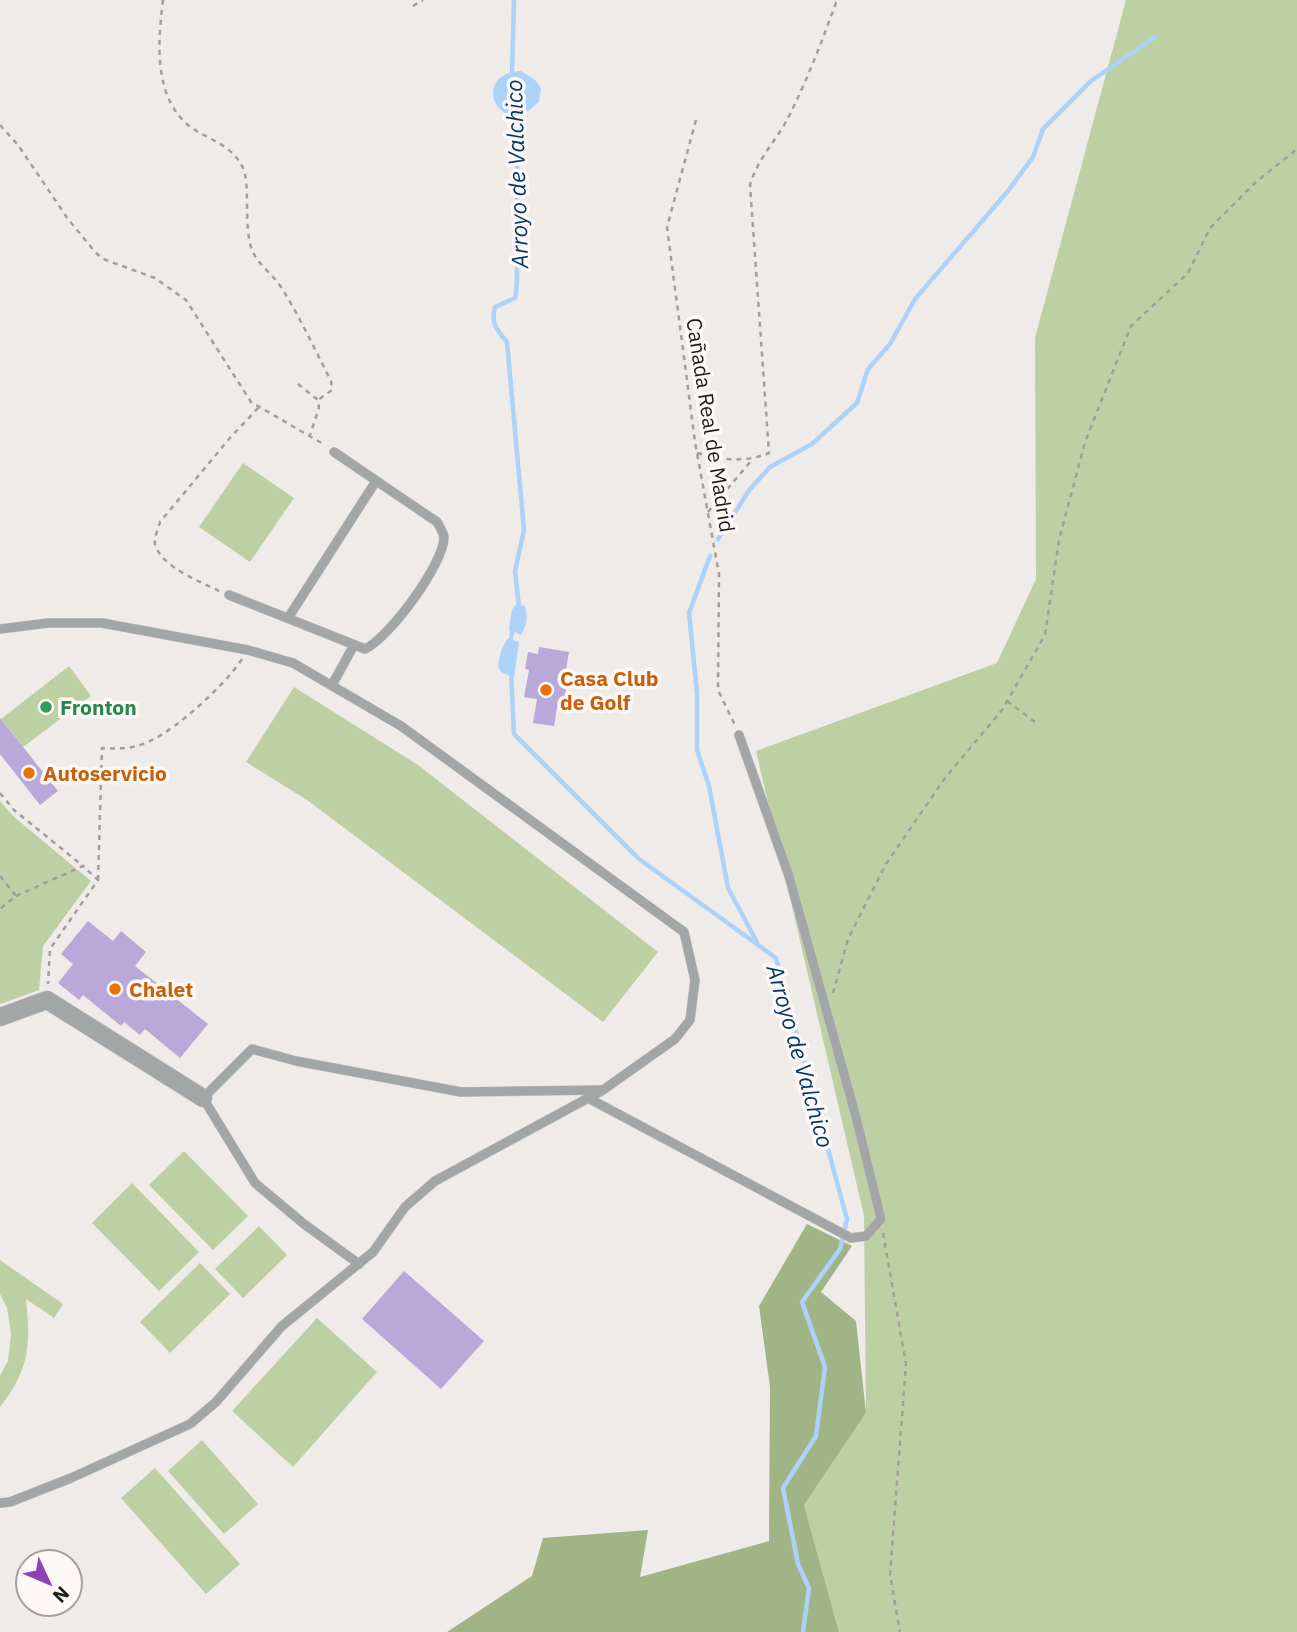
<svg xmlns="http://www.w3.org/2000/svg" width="1297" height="1632" font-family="'IBM Plex Sans',sans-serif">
<rect width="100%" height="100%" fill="#efebe8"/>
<!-- green -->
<g fill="#bdd0a4">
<polygon points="1126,0 1297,0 1297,1632 839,1632 804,1505 866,1413 864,1216 756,751 997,663 1036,579 1035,338"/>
<polygon points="243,463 294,498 250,562 199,527"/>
<polygon points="69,666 91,696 23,747 1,719"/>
<polygon points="294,687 418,765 658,952 603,1022 307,800 246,762"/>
<polygon points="0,801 13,816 91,881 43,946 39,990 0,1004"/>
<polygon points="184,1151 248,1216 213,1250 149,1185"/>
<polygon points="132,1183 199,1252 159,1291 92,1223"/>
<polygon points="259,1226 287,1255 243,1298 215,1269"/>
<path d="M0,1260L63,1304L54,1318L26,1299C31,1345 29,1370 0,1407V1376L8,1361L11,1334L7,1308L0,1294Z"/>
<polygon points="200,1263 230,1294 170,1353 140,1322"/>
<polygon points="317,1318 377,1372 293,1467 232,1411"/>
<polygon points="202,1440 258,1504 224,1534 168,1471"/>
<polygon points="155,1468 240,1564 206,1594 121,1498"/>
</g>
<!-- forest -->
<polygon fill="#a0b485" points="807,1224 852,1246 821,1292 856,1321 866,1413 804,1505 839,1632 447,1632 532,1576 543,1538 648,1530 640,1577 769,1541 770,1387 759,1306"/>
<!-- water -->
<g fill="#acd2fa">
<path d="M521,71L535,80L541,88L539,101C502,145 467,74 521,71Z"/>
<path d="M516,604L525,606C528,617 527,625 521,635L509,629L512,610Z"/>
<polygon points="507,639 519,642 514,678 501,672 498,666 501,651"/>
</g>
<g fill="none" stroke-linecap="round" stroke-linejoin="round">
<!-- stream -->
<g stroke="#acd2fa" stroke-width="4.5">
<polyline points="512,76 514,0"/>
<path d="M513,113C519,158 517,199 517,244C516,263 519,280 515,298L495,307C491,324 496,329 507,342L524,530L515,571L519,607"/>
<polyline points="718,539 750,489 770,467 812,444 857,403 868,369 890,344 915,299 1008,191 1033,157 1043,129 1091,81 1155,37"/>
<polyline points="710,556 689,613 697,693 697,750 709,786 728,888 757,942"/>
<polyline points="510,645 513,626"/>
<polyline points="511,671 514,734 639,859 776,958 847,1219 840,1249 802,1302 825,1367 816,1436 783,1488 798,1564 809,1588 803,1632"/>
</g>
</g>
<!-- building -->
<g fill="#b8a9d9">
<polygon points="539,647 569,652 565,675 568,676 564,703 558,702 554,726 533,723 537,699 524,697 529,670 525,669 528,652 538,654"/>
<polygon points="0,718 58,791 40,805 0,754"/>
<polygon points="88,921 113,941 121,931 146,952 135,966 208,1024 180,1058 145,1029 140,1035 124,1022 121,1026 83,995 79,1000 58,983 73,964 61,954"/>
<polygon points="404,1271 484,1341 441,1389 362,1319"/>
</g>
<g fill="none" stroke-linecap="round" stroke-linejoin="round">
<defs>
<g id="service">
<path d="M229,595L365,649C389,638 444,564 444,537C443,532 440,527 437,522L334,452"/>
<polyline points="288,618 376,481"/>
<polyline points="0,629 48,623 102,623 248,650 293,663 401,726 684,932 695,980 690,1020 675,1039 603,1090 435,1181 405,1207 373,1252 282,1326 216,1402 190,1424 71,1478 10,1502 0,1503"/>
<polyline points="332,685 354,645"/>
<polyline points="588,1098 851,1238 866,1236 881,1219 856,1117 789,876 739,735"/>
<polyline points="359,1264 304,1224 255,1183 203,1098 252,1049 296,1061 461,1092 602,1090"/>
</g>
<polyline id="minor" points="0,1017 47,1000 203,1098"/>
</defs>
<!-- service casing -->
<use href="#service" stroke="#c9c6c3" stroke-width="10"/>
<!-- minor casing -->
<use href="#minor" stroke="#c9c6c3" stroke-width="19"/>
<!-- path -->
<g stroke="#a19e9c" stroke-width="2.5" stroke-dasharray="5 5" stroke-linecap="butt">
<path d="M163,0C158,41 153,95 188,125C207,140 230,143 242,166C251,181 243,226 252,250C258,265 272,273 281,287C300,317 315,350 331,381L332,390L318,400"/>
<polyline points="413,6 423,0"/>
<polyline points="696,120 667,227 695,442 719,574 718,690 735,725"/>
<polyline points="0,125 18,145 68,219 95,252 103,259 155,278 186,300 251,402 325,445"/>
<polyline points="298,384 318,400 319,408 310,435"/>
<path d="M697,453C723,460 744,463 769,453L750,185C757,160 775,142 787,120C807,81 822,41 837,0"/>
<polyline points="708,512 751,461"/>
<path d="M219,591C201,582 161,567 155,544C154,538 158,529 160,522L229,439L259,407"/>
<polyline points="1007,701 1035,722"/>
<polyline points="0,793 14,810 83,866"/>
<polyline points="0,876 16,896 0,909"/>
<path d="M98,880L102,748C119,749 134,749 150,741C178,728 225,685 242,659"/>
<polyline points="16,896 83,866 98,880 50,949 48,984"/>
<polyline points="833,993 848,939 886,864 945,778 1002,710 1045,635 1059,540 1085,442 1131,326 1188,273 1210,228 1256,182 1297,149"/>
<polyline points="883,1233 906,1364 890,1575 900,1632"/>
</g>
<!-- service -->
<use href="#service" stroke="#a3a6a6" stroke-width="9"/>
<!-- minor -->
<use href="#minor" stroke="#a3a6a6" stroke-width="18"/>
</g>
<!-- markers -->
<g fill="#e8710a" stroke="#fdf8f5" stroke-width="2.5">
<circle cx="546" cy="690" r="7"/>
<circle cx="29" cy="773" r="7"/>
<circle cx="115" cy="989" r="7"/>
</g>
<circle fill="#2e9e5b" stroke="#fdf8f5" stroke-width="2.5" cx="46" cy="707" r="7"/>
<g text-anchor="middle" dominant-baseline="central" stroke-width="7" stroke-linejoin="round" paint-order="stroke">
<!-- street labels -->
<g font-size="21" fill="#1e1c1b" stroke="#fdf8f5">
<text transform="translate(711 425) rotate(81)">Cañada Real de Madrid</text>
</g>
<!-- food labels -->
<g font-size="21" font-weight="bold" fill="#c56008" stroke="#fdf8f5" text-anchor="start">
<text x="560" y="678">Casa Club<tspan x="560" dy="24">de Golf</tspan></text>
<text x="43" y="773">Autoservicio</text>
<text x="129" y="989">Chalet</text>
</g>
<!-- leisure labels -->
<g font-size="21" font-weight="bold" fill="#27864d" stroke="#fdf8f5" text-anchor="start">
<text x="60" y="707">Fronton</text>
</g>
<!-- water labels -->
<g font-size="23" font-style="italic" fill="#003a6a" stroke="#fdf8f5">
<text transform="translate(516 174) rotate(-92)">Arroyo de Valchico</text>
<text transform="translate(801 1056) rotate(74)">Arroyo de Valchico</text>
</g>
</g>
<!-- north arrow -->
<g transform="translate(49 1583) rotate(134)"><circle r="33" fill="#fdf8f5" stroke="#a4a09e" stroke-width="2"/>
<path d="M0-5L12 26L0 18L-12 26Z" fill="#8d43b6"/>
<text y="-10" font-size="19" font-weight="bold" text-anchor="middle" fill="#1e1c1b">N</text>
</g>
</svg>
